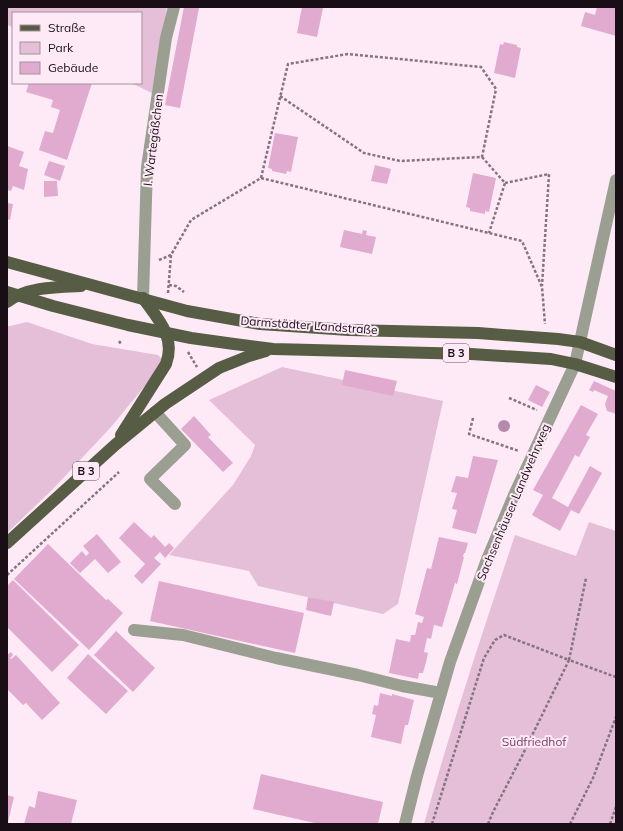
<svg xmlns="http://www.w3.org/2000/svg" width="623" height="831" font-family="Mulish,sans-serif">
<rect width="100%" height="100%" fill="#feeaf7"/>
<!-- green -->
<g fill="#e4bfd7">
<polygon points="7,7 167,7 152,93 131,83 141,83 141,13 13,13 13,27 7,25"/>
<polygon points="27,322 92,344 158,355 162,359 158,370 111,427 51,491 7,533 7,326 10,326"/>
<polygon points="282,367 443,401 398,604 383,614 258,586 249,571 169,555 233,485 251,456 255,445 209,400"/>
<path d="M589,522L616,531V824H424C451,726 483,631 515,535L576,556Z"/>
</g>
<!-- building -->
<g fill="#e0abcf">
<polygon points="184,7 199,8 180,108 165,105"/>
<polygon points="302,7 320,7 323,8 317,37 297,33"/>
<polygon points="597,7 616,8 616,36 581,26 585,12 595,15"/>
<polygon points="504,42 517,45 517,47 521,48 515,78 494,73 500,44 503,45"/>
<polygon points="29,83 92,83 67,160 39,150 45,131 53,133 60,110 51,107 53,100 26,92"/>
<polygon points="275,133 298,137 291,172 287,171 286,174 272,171 272,169 268,168"/>
<polygon points="7,146 24,152 19,166 28,169 24,190 13,186 11,191 7,190"/>
<polygon points="49,161 65,166 60,181 44,175"/>
<polygon points="375,165 391,169 387,184 371,181"/>
<polygon points="473,173 496,178 489,212 485,211 485,214 470,211 470,208 466,207"/>
<polygon points="44,181 57,181 58,196 44,197"/>
<polygon points="7,203 13,204 10,220 7,219"/>
<polygon points="344,230 362,234 363,230 367,231 366,235 376,237 372,254 340,247"/>
<polygon points="345,370 397,381 393,396 342,385"/>
<polygon points="594,381 616,391 616,414 607,411 605,404 608,396 594,390 593,392 589,390"/>
<polygon points="536,385 550,392 542,407 528,400"/>
<polygon points="581,405 598,414 586,435 590,437 579,457 575,455 552,498 568,507 590,466 602,473 579,514 571,510 560,531 532,515 543,495 533,490"/>
<polygon points="194,416 211,435 208,437 233,463 223,472 181,429"/>
<polygon points="473,456 498,460 476,534 452,528 457,510 452,509 457,493 451,492 456,476 468,478"/>
<polygon points="134,522 151,538 154,535 165,547 169,543 174,548 165,558 160,552 154,558 161,564 142,584 134,576 145,564 119,538"/>
<polygon points="97,534 121,562 108,573 95,559 80,573 70,563 82,551 86,556 89,553 83,546"/>
<polygon points="439,537 468,543 465,553 464,553 463,557 464,557 457,584 455,583 442,627 434,625 431,639 427,638 424,652 428,653 426,662 423,673 419,673 418,679 389,673 396,639 410,642 411,635 415,635 418,622 422,623 424,617 415,614 427,568 431,569"/>
<polygon points="48,544 106,600 108,599 123,613 89,650 14,579"/>
<polygon points="13,580 79,645 52,672 7,627 7,586"/>
<polygon points="159,581 304,613 295,653 150,621"/>
<polygon points="308,597 334,602 331,616 306,610"/>
<polygon points="116,631 155,668 133,692 94,655"/>
<polygon points="11,652 13,655 10,658 11,659 16,655 60,703 42,720 26,703 23,705 7,689 8,684 7,683 7,655"/>
<polygon points="88,654 128,691 106,714 67,678"/>
<polygon points="380,693 392,696 392,694 414,700 408,725 405,725 401,744 371,737 376,715 372,714 374,705 378,706"/>
<polygon points="261,774 383,802 378,824 319,824 253,809"/>
<polygon points="38,791 77,800 71,824 24,824 29,806 35,808"/>
<polygon points="7,795 14,797 8,822 7,822"/>
</g>
<g fill="none" stroke-linecap="round" stroke-linejoin="round">
<!-- path -->
<g stroke="#83747f" stroke-width="2.5" stroke-dasharray="3 2" stroke-linecap="butt">
<polyline points="482,157 505,183 489,233"/>
<polyline points="261,178 288,64 348,54 481,67 496,89 482,157 400,161 364,153 280,96"/>
<polyline points="505,183 549,174 542,286"/>
<polyline points="159,260 171,255 191,220 261,178 522,241 542,287 545,324"/>
<polyline points="169,285 176,286 184,292"/>
<polyline points="168,293 171,255"/>
<polyline points="119,341 121,344"/>
<polyline points="188,352 197,367"/>
<polyline points="509,398 537,410"/>
<polyline points="473,418 469,434 519,451"/>
<polyline points="7,575 119,472"/>
<polyline points="432,824 484,658 495,640 504,635 569,660 586,578"/>
<polyline points="488,824 493,812 523,754 569,660 616,677"/>
<polyline points="570,824 593,778 616,717"/>
<polyline points="610,824 616,807"/>
</g>
<!-- minor -->
<g stroke="#9b9f91" stroke-width="12">
<polyline points="143,298 147,167 166,38 174,7"/>
<polyline points="155,412 185,445 150,479 175,504"/>
<polyline points="134,630 183,635 276,658 358,675 402,686 441,693"/>
<polyline points="405,824 417,776 450,662 486,562 514,495 575,364 616,180"/>
</g>
<!-- major -->
<g stroke="#565d44" stroke-width="12">
<polyline points="7,262 187,311 260,324 349,330 478,333 558,339 580,342 616,355"/>
<polyline points="7,292 53,306 128,325 191,338 234,344 273,349 471,354 551,359 575,364 616,377"/>
<path d="M7,302C27,287 56,287 81,286"/>
<path d="M121,435L166,364C176,337 158,319 143,298"/>
<polyline points="7,543 115,445 165,404 219,368 249,356 266,351"/>
</g>
</g>
<!-- trees -->
<circle fill="#b68aa9" cx="504" cy="426" r="6"/>
<g text-anchor="middle" dominant-baseline="central" stroke-width="4" stroke-linejoin="round" paint-order="stroke">
<!-- shield labels -->
<g fill="#feeaf7" stroke="#5e505a" stroke-width="1">
<rect x="443" y="344" width="26" height="18" rx="3"/>
<rect x="73" y="462" width="26" height="18" rx="3"/>
</g>
<g font-size="11" font-weight="bold" fill="#190e16">
<text x="456" y="353">B 3</text>
<text x="86" y="471">B 3</text>
</g>
<!-- street labels -->
<g font-size="12" fill="#190e16" stroke="#feeaf7">
<text transform="translate(153 140) rotate(-83)">I. Wartegäßchen</text>
<text transform="translate(309 325) rotate(4)">Darmstädter Landstraße</text>
<text transform="translate(513 502) rotate(-67)">Sachsenhäuser Landwehrweg</text>
</g>
<!-- park labels -->
<g font-size="12" fill="#7b3c6a" stroke="#feeaf7">
<text x="534" y="741">Südfriedhof</text>
</g>
</g>
<!-- border -->
<rect width="623" height="831" fill="none" stroke="#190e16" stroke-width="16"/>
<!-- legend -->
<rect x="12" y="12" width="130" height="72" fill="#feeaf7" stroke="#a2929d"/>
<rect x="20" y="25" width="20" height="6" fill="#565d44" stroke="#a2929d"/>
<text x="48" y="32" font-size="12" fill="#190e16">Straße</text>
<rect x="20" y="42" width="20" height="12" fill="#e4bfd7" stroke="#a2929d"/>
<text x="48" y="52" font-size="12" fill="#190e16">Park</text>
<rect x="20" y="62" width="20" height="12" fill="#e0abcf" stroke="#a2929d"/>
<text x="48" y="72" font-size="12" fill="#190e16">Gebäude</text>
</svg>
